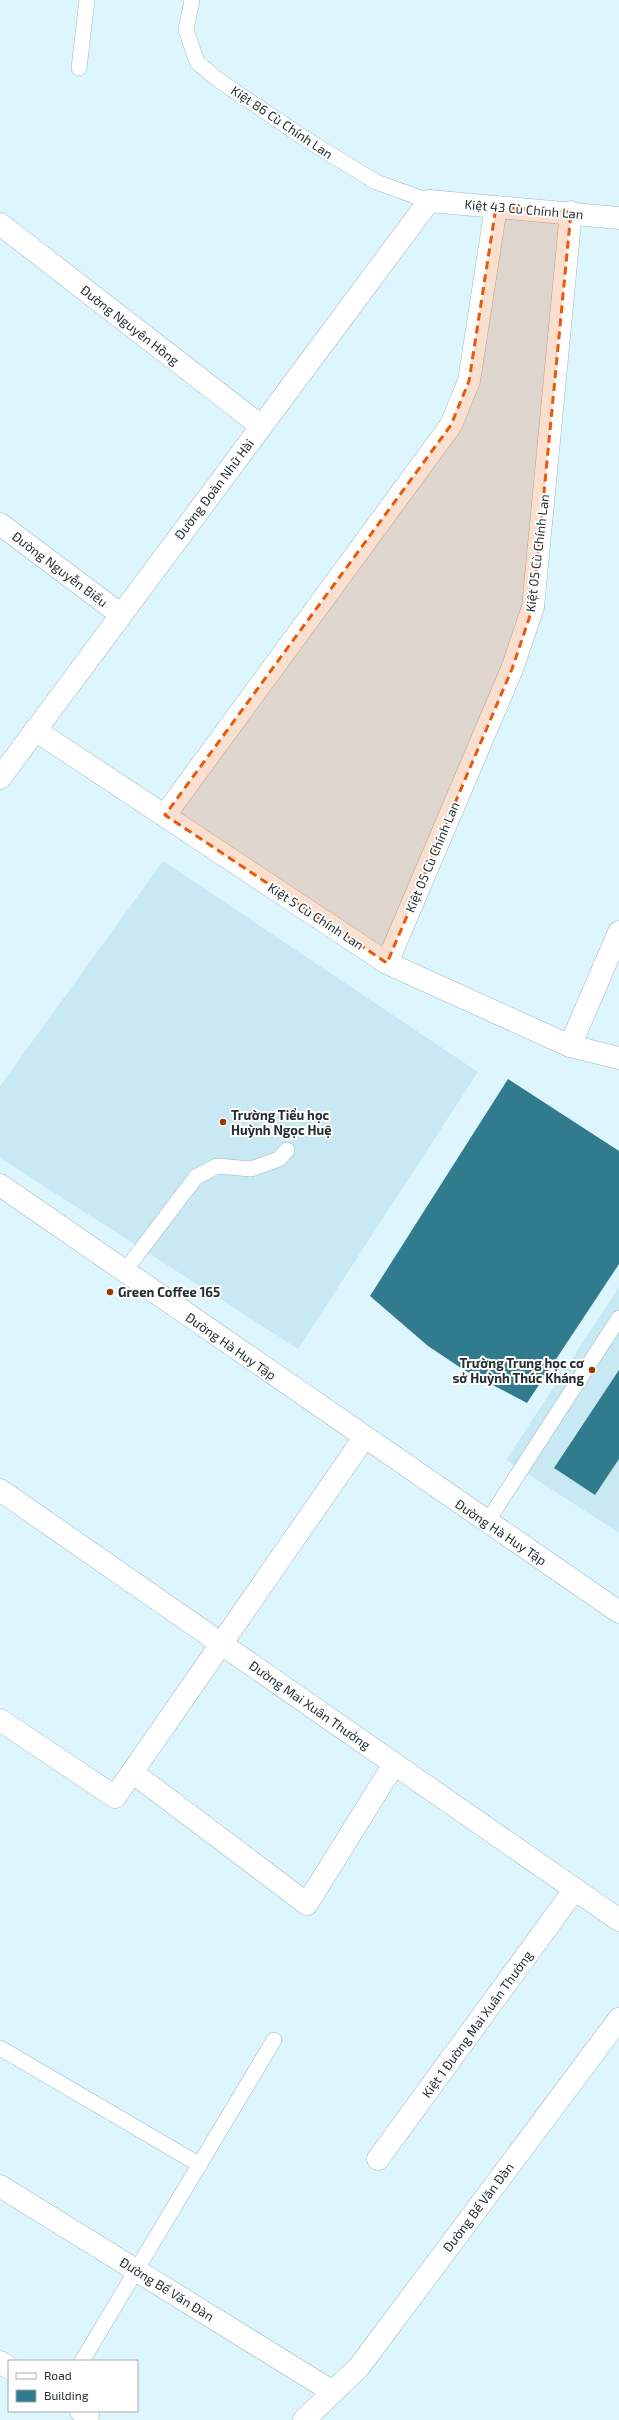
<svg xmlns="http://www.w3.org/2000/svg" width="619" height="2420" font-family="'Exo 2',sans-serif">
<rect width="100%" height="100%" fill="#ddf6fe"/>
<!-- built -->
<g fill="#c8e9f3">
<polygon points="163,861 478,1072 298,1349 0,1158 0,1086"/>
<polygon points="619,1287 619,1533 506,1460"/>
</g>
<!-- building -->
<g fill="#307b8e">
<polygon points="508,1079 619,1151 619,1264 527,1403 464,1370 428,1346 370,1296"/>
<polygon points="619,1370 619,1459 595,1495 554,1468"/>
</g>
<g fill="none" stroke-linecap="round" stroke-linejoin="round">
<defs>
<g id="service">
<polyline points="192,0 186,30 197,62 217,79 304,138 376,182 429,201"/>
<polyline points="79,68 87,0"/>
<polyline points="124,1272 196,1177 217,1166 251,1169 279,1159 287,1150"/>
<polyline points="487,1522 619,1318"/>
<polyline points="0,2048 200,2165"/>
<polyline points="82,2361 274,2040"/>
</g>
<g id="minor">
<polyline points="0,224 261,426"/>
<polyline points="0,524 120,614"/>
<polyline points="35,730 387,963 570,1046 619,1058"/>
<polyline points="0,778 429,201 619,218"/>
<polyline points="165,815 451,425 469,381 496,207"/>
<polyline points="387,963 512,669 533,607 571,212"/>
<polyline points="570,1046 619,932"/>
<polyline points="0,1490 619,1920"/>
<polyline points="0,1720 115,1797 364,1438"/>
<polyline points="132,1772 307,1904 394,1764"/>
<polyline points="378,2159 575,1889"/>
<polyline points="0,2186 333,2392"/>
<polyline points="0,2362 9,2368"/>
<polyline points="81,2411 88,2415 87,2420"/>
<polyline points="304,2420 359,2367 619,2019"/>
</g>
<polyline id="tertiary" points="0,1185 619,1612"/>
</defs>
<!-- service casing -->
<use href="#service" stroke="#9fb7be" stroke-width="16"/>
<!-- minor casing -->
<use href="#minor" stroke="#9fb7be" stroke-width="23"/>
<!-- tertiary casing -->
<use href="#tertiary" stroke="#9fb7be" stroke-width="23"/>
<!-- service -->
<use href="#service" stroke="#fff" stroke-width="15"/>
<!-- minor -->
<use href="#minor" stroke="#fff" stroke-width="22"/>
<!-- tertiary -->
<use href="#tertiary" stroke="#fff" stroke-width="22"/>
</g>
<!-- marked area -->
<path fill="#e8590c" fill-opacity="0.2" stroke="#e8590c" stroke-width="3" stroke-dasharray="8 5" stroke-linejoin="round" d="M496,207L571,212L533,607L512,669L387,963L165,815L451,425L469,381Z"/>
<!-- markers -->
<g fill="#9b3702" stroke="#fefefe" stroke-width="1.5">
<circle cx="223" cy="1122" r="4"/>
<circle cx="110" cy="1292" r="4"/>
<circle cx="592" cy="1370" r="4"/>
</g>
<g text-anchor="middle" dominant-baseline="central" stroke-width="4" stroke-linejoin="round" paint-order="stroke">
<!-- street labels -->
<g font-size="13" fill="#252f31" stroke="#fefefe">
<text transform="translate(282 122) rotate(34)">Kiệt 86 Cù Chính Lan</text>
<text transform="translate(524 209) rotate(5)">Kiệt 43 Cù Chính Lan</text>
<text transform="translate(130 325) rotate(38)">Đường Nguyên Hồng</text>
<text transform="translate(214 489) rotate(-53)">Đường Đoàn Nhữ Hài</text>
<text transform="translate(537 553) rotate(-83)">Kiệt 05 Cù Chính Lan</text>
<text transform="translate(60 569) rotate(37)">Đường Nguyễn Biểu</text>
<text transform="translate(432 857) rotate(-67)">Kiệt 05 Cù Chính Lan</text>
<text transform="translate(316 916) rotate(33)">Kiệt 5 Cù Chính Lan</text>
<text transform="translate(231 1346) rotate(35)">Đường Hà Huy Tập</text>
<text transform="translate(501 1532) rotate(34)">Đường Hà Huy Tập</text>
<text transform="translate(310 1705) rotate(35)">Đường Mai Xuân Thưởng</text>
<text transform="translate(477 2024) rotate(-54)">Kiệt 1 Đường Mai Xuân Thưởng</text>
<text transform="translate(478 2207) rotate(-53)">Đường Bế Văn Đàn</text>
<text transform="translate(167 2289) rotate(32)">Đường Bế Văn Đàn</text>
</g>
<!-- poi labels -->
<g font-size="13" font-weight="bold" fill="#252f31" stroke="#fefefe" text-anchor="start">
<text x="231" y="1115">Trường Tiểu học<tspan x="231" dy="15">Huỳnh Ngọc Huệ</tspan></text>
<text x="118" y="1292">Green Coffee 165</text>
<text x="584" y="1363" text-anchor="end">Trường Trung học cơ<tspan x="584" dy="15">sở Huỳnh Thúc Kháng</tspan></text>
</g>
</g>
<!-- legend -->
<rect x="8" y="2360" width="130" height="52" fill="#fefefe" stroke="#a7abac"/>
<rect x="16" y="2373" width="20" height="6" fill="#ffffff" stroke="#a7abac"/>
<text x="44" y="2380" font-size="12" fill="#252f31">Road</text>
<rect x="16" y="2390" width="20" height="12" fill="#307b8e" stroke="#a7abac"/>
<text x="44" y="2400" font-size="12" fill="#252f31">Building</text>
</svg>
